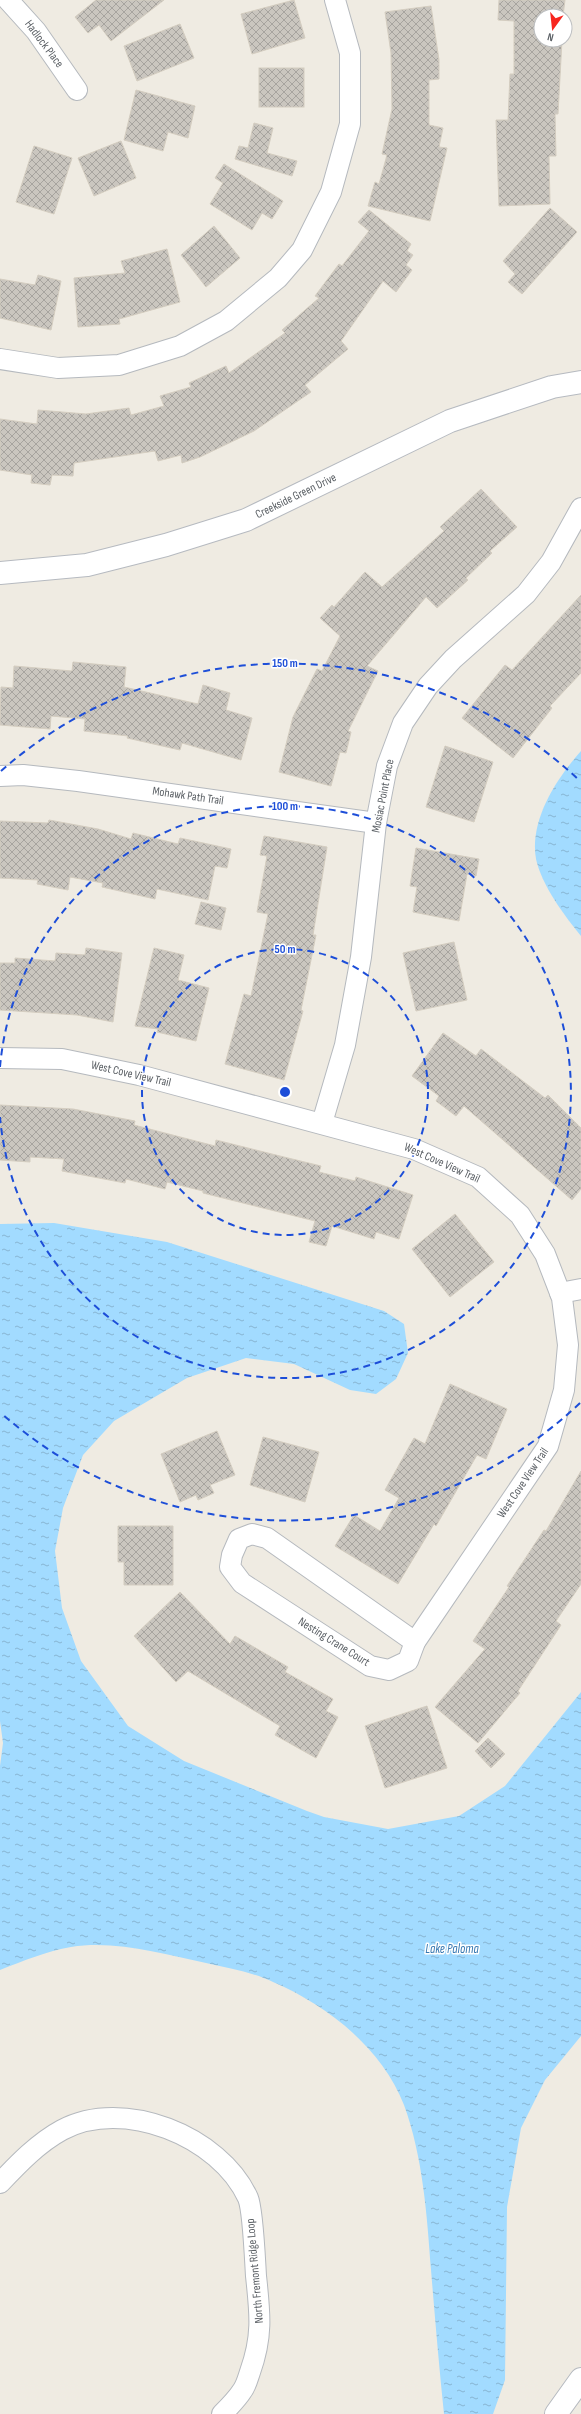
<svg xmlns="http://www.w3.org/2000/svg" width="581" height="2414" font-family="'Sofia Sans Condensed',sans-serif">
<defs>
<pattern id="water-ripples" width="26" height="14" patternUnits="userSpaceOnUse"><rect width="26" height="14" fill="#a2dbff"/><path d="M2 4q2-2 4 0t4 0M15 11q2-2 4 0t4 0" fill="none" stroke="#87b5d2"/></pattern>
<pattern id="building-cross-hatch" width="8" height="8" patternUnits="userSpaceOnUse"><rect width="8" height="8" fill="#cac6bf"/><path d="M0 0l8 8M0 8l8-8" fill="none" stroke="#a7a49f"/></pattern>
</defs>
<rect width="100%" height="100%" fill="#efebe2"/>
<!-- water -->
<g fill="url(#water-ripples)">
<path d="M581,751V936C564,915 542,886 536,859C529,820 557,778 581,751Z"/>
<path d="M54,1223L167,1242L384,1311L404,1324L408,1353L396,1379L376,1394L350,1390L294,1364L246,1358L187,1378L114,1421L83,1455L63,1508L55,1551L62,1608L81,1661L128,1726L184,1761L307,1811L324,1817L388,1829L459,1816L505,1786L581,1692V2036L545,2080L521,2128L507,2207L505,2380L493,2414H444C439,2366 435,2318 431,2270C427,2215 423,2157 404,2105C382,2048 327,2005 273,1982C252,1972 228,1968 206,1963C162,1954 116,1940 71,1947C47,1951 23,1961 0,1970V1766L3,1743L0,1721V1224Z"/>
</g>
<!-- building -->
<g fill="url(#building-cross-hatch)" stroke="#d4cdc0">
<polygon points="96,0 164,0 111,41 99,25 88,33 75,17"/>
<polygon points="294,0 305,38 252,54 241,14"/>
<polygon points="499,0 565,0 563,16 541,16 541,40 562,40 558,114 555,114 556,156 549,156 550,204 499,206 496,120 508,120 510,74 514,74 514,21 498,20"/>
<polygon points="431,6 439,60 439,79 429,80 429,125 443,128 439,147 447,148 430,221 368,206 375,182 379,184 387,155 382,154 392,109 391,53 385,12"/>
<polygon points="180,24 194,58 137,81 124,46"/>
<rect x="259" y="68" width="45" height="39"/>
<polygon points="136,90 195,106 188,138 168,132 163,151 124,140"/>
<polygon points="254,123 273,128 267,153 297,161 292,176 235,159 239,146 248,148"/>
<polygon points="121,141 136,178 94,196 78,158"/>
<polygon points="34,146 72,158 54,214 16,202"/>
<polygon points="224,164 283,201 272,219 262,213 252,230 210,204 223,183 215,178"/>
<polygon points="550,208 577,232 522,294 508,282 515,274 503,261"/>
<polygon points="369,210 411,244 407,251 413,255 406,265 412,270 396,292 383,281 341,341 348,349 305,385 311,392 254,431 200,457 182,463 181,455 158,461 155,451 74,463 73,476 52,475 50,485 31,483 32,475 0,470 0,419 37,424 38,410 86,414 129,408 131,415 164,406 160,396 191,387 189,383 226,366 229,373 285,333 282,330 319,298 315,296 339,264 342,266 369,231 358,222"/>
<polygon points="214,226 240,258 206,287 181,255"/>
<polygon points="167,249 180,302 119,319 120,324 78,327 74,278 125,273 121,261"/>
<polygon points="38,275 61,281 51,330 0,318 0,279 35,285"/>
<polygon points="481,489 517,527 490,551 492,553 466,578 468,580 437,608 426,597 367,666 378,671 348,731 351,732 346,753 340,752 331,786 279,772 293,717 317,669 322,671 340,636 320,618 332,605 334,607 365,572 382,587 444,531 440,527"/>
<polygon points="581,595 581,673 550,706 552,708 513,758 462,718 505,665 512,670"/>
<polygon points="73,662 126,667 124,687 198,704 203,685 230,693 226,710 252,718 241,760 182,743 180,750 127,738 128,736 84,731 85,719 51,716 50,729 0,725 1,687 13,688 14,666 72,671"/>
<polygon points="445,746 493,762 474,822 426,807"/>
<polygon points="49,820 98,829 131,839 133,833 178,844 180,838 231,849 227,868 215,866 208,900 157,889 155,899 102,887 103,883 70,877 68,890 37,884 38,880 0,878 0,821 48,823"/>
<polygon points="264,836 327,847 313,935 316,935 301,1010 303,1011 284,1080 225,1064 244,994 251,996 268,914 257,912 267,856 260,855"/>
<polygon points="416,848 479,859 476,876 467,874 459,921 413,912 417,887 410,886"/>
<polygon points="201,902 226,908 221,930 195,924"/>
<polygon points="454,942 467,1000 416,1011 403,953"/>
<polygon points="86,948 122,953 113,1022 77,1015 0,1010 0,963 15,963 15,958 55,961 56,953 85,955"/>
<polygon points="154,948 184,955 178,980 209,988 196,1041 157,1032 158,1029 135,1026"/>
<polygon points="443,1033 476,1056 481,1049 545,1098 548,1095 581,1128 581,1189 572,1200 464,1106 456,1116 436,1101 439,1096 412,1076"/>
<polygon points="0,1105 73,1109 135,1121 134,1125 215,1146 216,1140 284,1157 321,1166 319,1172 355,1181 356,1177 413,1195 399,1239 376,1232 374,1239 332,1226 326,1246 309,1242 315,1221 203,1193 203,1191 167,1182 165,1189 126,1179 125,1183 62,1171 64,1159 30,1157 30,1162 0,1160"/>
<polygon points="455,1214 494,1262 450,1297 412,1249"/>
<polygon points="450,1384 507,1409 486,1459 477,1455 436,1526 434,1524 398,1584 335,1546 354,1515 380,1531 399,1498 385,1490 414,1438 425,1444"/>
<polygon points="217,1431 235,1475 210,1485 214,1493 198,1500 196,1495 180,1502 161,1454"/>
<polygon points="263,1437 319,1452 305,1502 250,1485"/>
<polygon points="581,1471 581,1584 556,1621 561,1625 518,1691 520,1693 478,1743 435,1707 485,1649 473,1641 509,1587 507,1586 544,1530 546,1531"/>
<polygon points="118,1526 173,1526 173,1585 124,1585 124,1562 118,1562"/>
<polygon points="180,1592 230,1644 235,1636 288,1667 285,1672 333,1699 326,1711 338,1717 316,1758 275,1735 280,1726 188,1671 176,1682 134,1636"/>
<polygon points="427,1706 447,1768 385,1788 365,1726"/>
<polygon points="488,1738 505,1754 491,1768 475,1751"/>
</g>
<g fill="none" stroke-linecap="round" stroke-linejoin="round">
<defs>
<g id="street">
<polyline points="8,0 36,31 77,90"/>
<polyline points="0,359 58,368 119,365 180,346 226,321 278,278 302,250 331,192 350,124 350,53 335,0"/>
<polyline points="0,776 23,775 78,781 376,823"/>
<polyline points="0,1058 62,1059 139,1075 414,1149 478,1177 520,1215 545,1254 562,1298 568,1345 564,1390 548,1446 415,1642"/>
<polyline points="322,1123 345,1045 361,957 376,823 387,766 403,723 428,686 453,659 526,594 551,562 581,508"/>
<polyline points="560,1293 581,1289"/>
<polygon points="252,1534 267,1538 415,1642 408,1661 389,1670 370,1666 242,1583 230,1567 232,1555 239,1539"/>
<path d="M0,2183C18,2164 38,2143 62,2130C123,2097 220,2136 248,2198C253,2210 255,2260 256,2276C260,2313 263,2336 250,2372C248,2378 246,2386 242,2391C237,2399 229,2407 222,2414"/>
</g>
<g id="secondary">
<polyline points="0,573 87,565 166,545 246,520 450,421 552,387 581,382"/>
<polyline points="556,2414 581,2379"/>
</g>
</defs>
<!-- street casing -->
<use href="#street" stroke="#b5b9be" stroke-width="22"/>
<!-- secondary casing -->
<use href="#secondary" stroke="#b6bac0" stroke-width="24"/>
<!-- street -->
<use href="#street" stroke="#fff" stroke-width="20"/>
<!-- secondary -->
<use href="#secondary" stroke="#fff" stroke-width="22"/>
</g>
<!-- distance rings -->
<g fill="none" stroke="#1d4ed8" stroke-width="2" stroke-dasharray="7 5">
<circle cx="285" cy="1092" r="143"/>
<path d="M0 1067A286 286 0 1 1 0 1117"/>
<path d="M580 1403A429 429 0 0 1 1 1413M1 771A429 429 0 0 1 580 781"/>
</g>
<g text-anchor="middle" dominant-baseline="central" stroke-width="3" stroke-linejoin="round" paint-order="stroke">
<!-- street labels -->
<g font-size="12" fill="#5a5f64" stroke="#fff">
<text transform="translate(44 44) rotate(53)">Hadlock Place</text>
<text transform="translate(296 496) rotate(-26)">Creekside Green Drive</text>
<text transform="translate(188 796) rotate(8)">Mohawk Path Trail</text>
<text transform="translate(383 796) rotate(-79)">Mosiac Point Place</text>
<text transform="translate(131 1074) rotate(13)">West Cove View Trail</text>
<text transform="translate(442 1163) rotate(24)">West Cove View Trail</text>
<text transform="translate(523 1483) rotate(-56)">West Cove View Trail</text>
<text transform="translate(334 1642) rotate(32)">Nesting Crane Court</text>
<text transform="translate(255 2271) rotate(-95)">North Fremont Ridge Loop</text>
</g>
<!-- water labels -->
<g font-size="13" font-style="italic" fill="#3477b1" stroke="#fff">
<text x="452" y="1949">Lake Paloma</text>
</g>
</g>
<circle cx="285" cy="1092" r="6" fill="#1d4ed8" stroke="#fff" stroke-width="2"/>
<g font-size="12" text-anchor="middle" font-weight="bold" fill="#1d4ed8" stroke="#fff" stroke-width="3" stroke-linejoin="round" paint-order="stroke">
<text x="285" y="667">150 m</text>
<text x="285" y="810">100 m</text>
<text x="285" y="953">50 m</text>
</g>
<!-- north arrow -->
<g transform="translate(553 28) rotate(195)"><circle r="19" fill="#ffffff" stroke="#bdbfc1"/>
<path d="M0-3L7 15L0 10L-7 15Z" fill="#f7261f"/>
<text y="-6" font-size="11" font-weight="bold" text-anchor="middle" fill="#5a5f64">N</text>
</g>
</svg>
